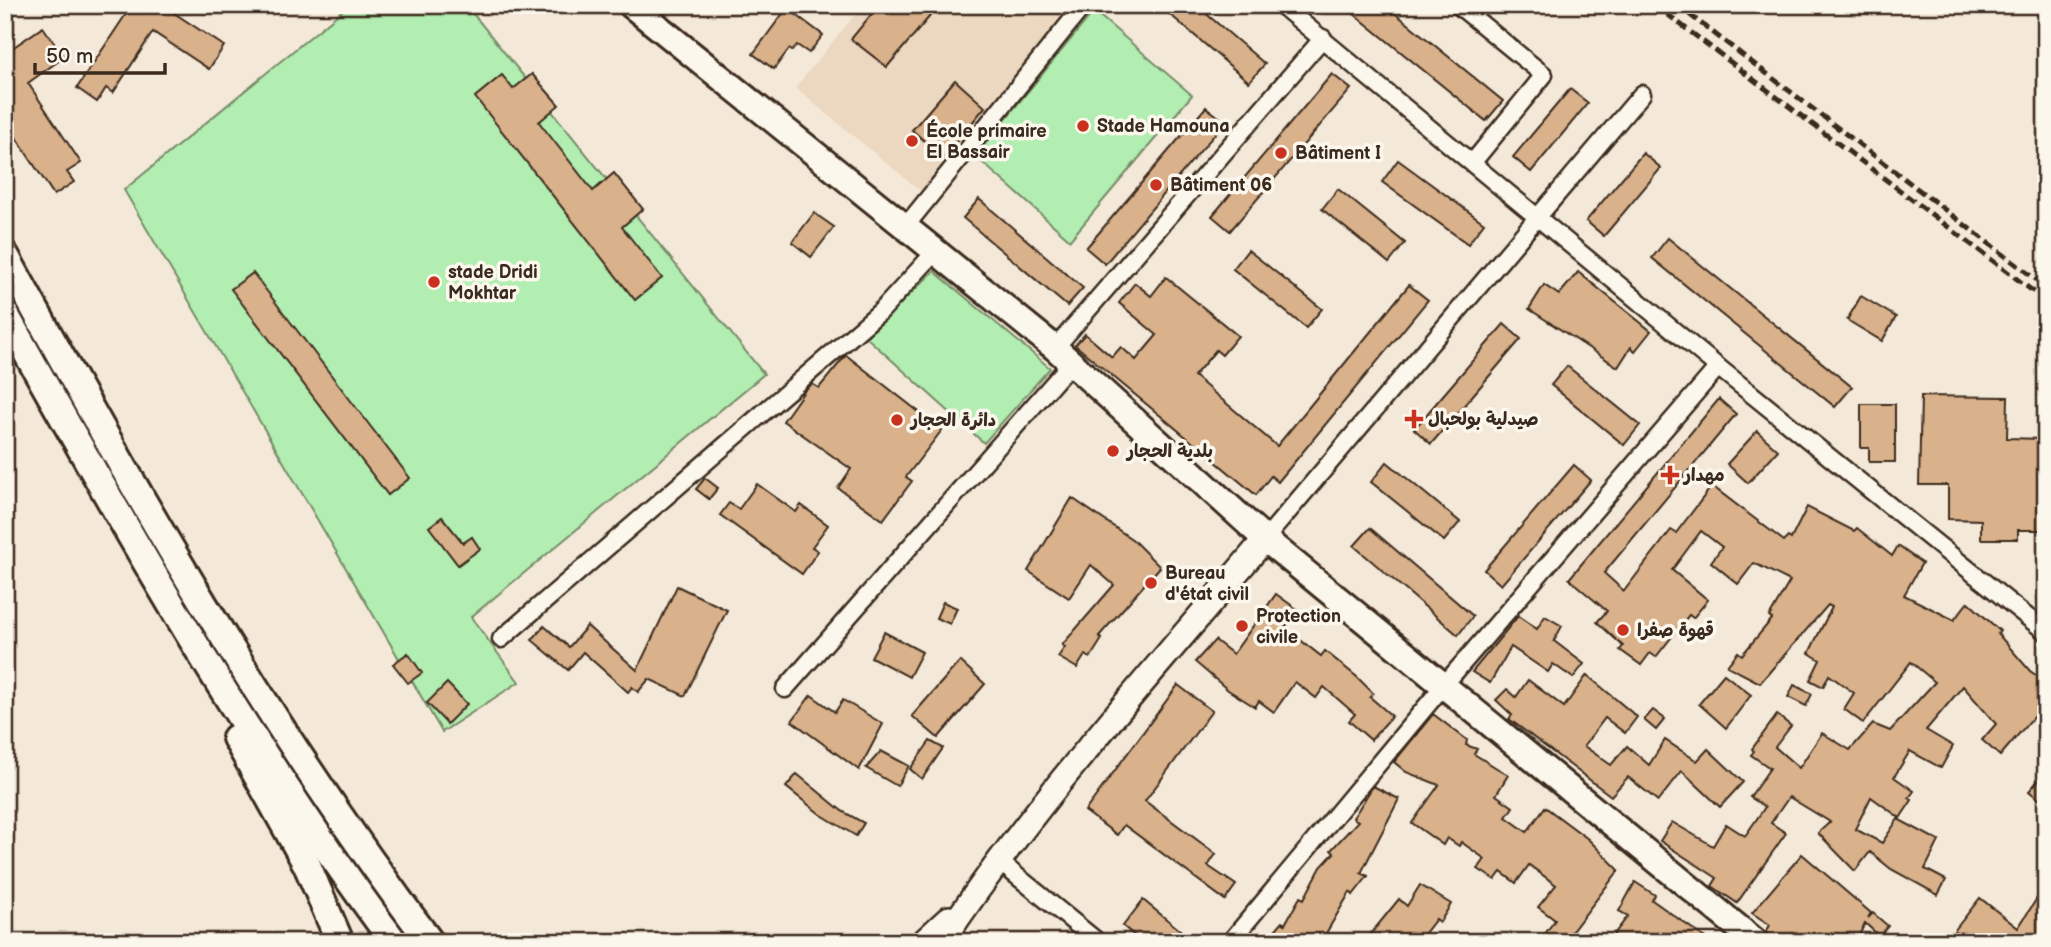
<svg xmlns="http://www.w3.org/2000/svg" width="2051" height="947" font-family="'Balsamiq Sans','Playpen Sans Arabic',sans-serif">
<rect width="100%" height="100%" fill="#f4e9d8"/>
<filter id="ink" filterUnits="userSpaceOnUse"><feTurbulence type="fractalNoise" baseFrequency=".0143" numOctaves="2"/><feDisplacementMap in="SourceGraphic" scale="14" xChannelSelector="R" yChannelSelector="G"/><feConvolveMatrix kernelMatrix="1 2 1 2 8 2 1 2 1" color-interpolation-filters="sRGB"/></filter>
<g filter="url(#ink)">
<!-- built -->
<polygon fill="#ecd8c1" points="863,5 1075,5 923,193 795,88"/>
<!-- green -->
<g fill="#b2edb1" stroke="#768c68" stroke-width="2">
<polygon points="349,5 466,5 764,374 471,617 519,682 442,732 124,190"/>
<polygon points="1094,11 1192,95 1070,240 975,156"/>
<polygon points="934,271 1050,368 984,443 866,337"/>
</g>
<!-- building -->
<g fill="#d9b18a" stroke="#3b2a1e" stroke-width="2">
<polygon points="132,5 162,5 224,46 209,69 153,32 113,93 106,88 97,102 77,88"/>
<polygon points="879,5 918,5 930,16 887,67 851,39"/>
<polygon points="1159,5 1196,5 1265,64 1249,82"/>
<polygon points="1343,5 1385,5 1503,101 1486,121"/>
<polygon points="787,8 823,35 809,53 797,45 792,51 789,49 774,69 753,54"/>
<polygon points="43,27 64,57 28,83 81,163 67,172 74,182 54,195 5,121 5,53"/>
<polygon points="532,74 559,105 539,122 593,191 614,173 643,209 622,227 662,278 635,300 475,97 502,75 513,89"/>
<polygon points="1332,74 1351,89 1230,231 1212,216"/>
<polygon points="955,80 985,107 943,158 912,130"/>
<polygon points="1570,89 1588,103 1531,172 1513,157"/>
<polygon points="1206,107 1225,122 1105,264 1086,248"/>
<polygon points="1643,153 1661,168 1604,236 1586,221"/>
<polygon points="1398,160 1484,223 1468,244 1382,182"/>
<polygon points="1338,189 1405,243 1389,263 1322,209"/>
<polygon points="979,199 1083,288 1067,306 963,218"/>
<polygon points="814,213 834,227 811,257 792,242"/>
<polygon points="1668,238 1852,387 1835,407 1652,258"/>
<polygon points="1248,250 1322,309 1306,328 1233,269"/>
<polygon points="1578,272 1651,331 1635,351 1631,347 1618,367 1529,309 1544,285 1559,295"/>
<polygon points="253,273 410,478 388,495 231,289"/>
<polygon points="1166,277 1238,336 1222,355 1216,350 1194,376 1277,446 1409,285 1428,300 1278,482 1271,476 1256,495 1075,345 1085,334 1112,357 1121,347 1136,360 1157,335 1119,303 1135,283 1151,296"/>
<polygon points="1861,296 1896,317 1882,341 1847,320"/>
<polygon points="1504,324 1521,339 1431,444 1414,429"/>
<polygon points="846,355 942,430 906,477 912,481 883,520 838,488 851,469 783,421 805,390 812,384 819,388"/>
<polygon points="1567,366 1640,425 1624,445 1551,385"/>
<polygon points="1921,396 2008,397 2007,438 2046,439 2046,530 2018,530 2018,539 1981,539 1981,520 1948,519 1948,485 1919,485"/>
<polygon points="1719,399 1736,414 1604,573 1624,591 1671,530 1676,533 1712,486 1784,541 1788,537 1791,539 1807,507 1854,531 1857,528 1892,556 1898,546 1922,563 1904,595 1954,620 1968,602 2000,631 1998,634 2030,671 2046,682 2046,722 2035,715 2000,756 1982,740 1996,724 1963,686 1926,730 1953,746 1941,768 1910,751 1894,777 1914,791 1909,798 1912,800 1900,818 1871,797 1855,829 1882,843 1898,819 1939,841 1925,869 1946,880 1938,895 1891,869 1870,852 1855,871 1818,833 1830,822 1789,797 1771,823 1786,833 1737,903 1712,886 1717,878 1660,841 1672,822 1713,846 1726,824 1745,836 1765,807 1750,797 1770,768 1751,755 1754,751 1752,749 1777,715 1791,726 1775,747 1799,768 1822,733 1850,750 1873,724 1890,731 1935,682 1911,662 1863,723 1844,709 1854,693 1829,675 1823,687 1810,680 1820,660 1809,653 1832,607 1828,605 1760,683 1727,666 1738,652 1742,655 1772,619 1769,617 1790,581 1754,563 1738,584 1711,562 1722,547 1701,531 1672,570 1708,600 1693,618 1689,615 1656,657 1650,653 1641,665 1620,650 1623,646 1597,622 1607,611 1569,579"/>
<polygon points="1861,404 1895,404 1895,462 1869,462 1869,448 1861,448"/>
<polygon points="1757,431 1778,450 1748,483 1727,464"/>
<polygon points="1387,462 1460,522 1444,541 1371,482"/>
<polygon points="1574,465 1591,480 1501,585 1484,570"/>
<polygon points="705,478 718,488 709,499 696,489"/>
<polygon points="757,484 796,512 801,505 828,525 812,547 818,551 802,574 720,515 729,503 739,509"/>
<polygon points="1072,498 1133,540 1160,567 1099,636 1102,639 1090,658 1085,655 1077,668 1058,657 1065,647 1062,645 1114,585 1091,565 1069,598 1028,571"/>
<polygon points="442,517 463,543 472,537 480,549 458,565 429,527"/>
<polygon points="1370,528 1473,616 1458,635 1354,546"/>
<polygon points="677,586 727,610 685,696 649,679 638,692 632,687 628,692 583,652 568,670 532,640 544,626 569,647 587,626 637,670"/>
<polygon points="1276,594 1298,610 1285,628 1321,656 1325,651 1357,677 1373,693 1370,697 1392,716 1371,740 1349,721 1355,714 1324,687 1316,698 1295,682 1274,712 1259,701 1255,707 1228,690 1195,662 1215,640 1233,654"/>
<polygon points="943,602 957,608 950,624 936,618"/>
<polygon points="1518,616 1537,629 1545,616 1562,626 1554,641 1584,664 1573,678 1553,664 1548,672 1511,647 1490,683 1472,672"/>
<polygon points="884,632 922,652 909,677 871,657"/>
<polygon points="408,653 422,673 408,683 393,664"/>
<polygon points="960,661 985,684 938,738 912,716"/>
<polygon points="1724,674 1751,695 1726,728 1699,704"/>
<polygon points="1587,675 1637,717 1625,733 1605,718 1584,746 1611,765 1627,746 1649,765 1665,740 1697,761 1708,749 1743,782 1720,807 1682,771 1658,801 1628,777 1611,796 1509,719 1512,715 1496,700 1507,689 1516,697 1528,680 1564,707"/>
<polygon points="447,683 467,704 447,724 427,703"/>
<polygon points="1178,685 1212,711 1145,801 1216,854 1208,866 1236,885 1225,900 1124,825 1117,835 1085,811"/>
<polygon points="1794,685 1812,694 1806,706 1788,697"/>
<polygon points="811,695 835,712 843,700 883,724 859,770 792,721"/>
<polygon points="1653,710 1665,719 1656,730 1644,720"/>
<polygon points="1433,714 1467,740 1466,745 1477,749 1474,754 1508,775 1496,795 1513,807 1506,817 1527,832 1545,807 1588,839 1619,870 1570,934 1578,942 1539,942 1555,920 1538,907 1556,885 1529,865 1516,883 1501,872 1495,880 1478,869 1485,859 1461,842 1459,846 1447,838 1443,845 1412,823 1439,785 1406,772 1394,762"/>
<polygon points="930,741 943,748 922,779 910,769"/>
<polygon points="881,751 909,766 897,786 866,768"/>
<polygon points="2046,771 2046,805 2029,791"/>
<polygon points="797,774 842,811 864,823 856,836 820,814 786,787"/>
<polygon points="1373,786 1399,799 1361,873 1368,876 1353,895 1350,892 1321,942 1265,942 1282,922 1285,924 1300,897 1304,899 1321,867 1334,853 1331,850 1358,821 1353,818"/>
<polygon points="1802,854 1871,913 1868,918 1873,913 1888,926 1879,936 1865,923 1856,942 1778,942 1770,937 1766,932 1770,925 1752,913"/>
<polygon points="1635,882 1655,895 1652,900 1711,942 1639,942 1632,937 1628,942 1608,942 1628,916 1619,911"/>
<polygon points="2046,884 2046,942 1967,942 1954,931 1980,898 2018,928"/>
<polygon points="1420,885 1451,904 1440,922 1436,919 1418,942 1364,942 1399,899 1407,906"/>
<polygon points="1143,900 1181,931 1173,942 1142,942 1123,926"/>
</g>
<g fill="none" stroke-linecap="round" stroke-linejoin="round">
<defs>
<g id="minor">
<polyline points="1281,5 1718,367 2046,632"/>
<polyline points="1458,5 1544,75 1473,162"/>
<polyline points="905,227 1084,5"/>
<polyline points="1055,348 1323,38"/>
<polyline points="1265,539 1642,94"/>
<polyline points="501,639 882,310 935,252"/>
<polyline points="785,689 1072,362"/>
<polyline points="1001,863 1098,942"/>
<polyline points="1230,942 1444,685 1718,367"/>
</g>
<g id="secondary">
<polyline points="923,942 949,918"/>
<path d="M942,942C1037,799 1155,670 1265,539"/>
</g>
<polyline id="primary" points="631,5 1055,348 1265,539 1756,942"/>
<g id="trunk">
<path d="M5,255C134,491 268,727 430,942"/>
<path d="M5,314C125,529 247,745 394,942"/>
<polyline points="236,738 307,865 340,942"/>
</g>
</defs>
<!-- minor casing -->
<use href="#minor" stroke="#3b2a1e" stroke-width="21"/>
<!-- secondary casing -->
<use href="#secondary" stroke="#3b2a1e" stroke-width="28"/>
<!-- primary casing -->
<use href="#primary" stroke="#3b2a1e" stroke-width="30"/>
<!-- trunk casing -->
<use href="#trunk" stroke="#3b2a1e" stroke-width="32"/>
<!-- minor -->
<use href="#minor" stroke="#fbf7ec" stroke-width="16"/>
<!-- secondary -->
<use href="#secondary" stroke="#fbf7ec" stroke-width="23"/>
<!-- primary -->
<use href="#primary" stroke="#fbf7ec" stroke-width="24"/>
<!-- trunk -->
<use href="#trunk" stroke="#fbf7ec" stroke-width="26"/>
<!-- rail -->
<g stroke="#3b2a1e" stroke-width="5" stroke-dasharray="10 5" stroke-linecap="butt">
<polyline points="1655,5 2046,301"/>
<polyline points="1677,5 2046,287"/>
</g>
</g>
</g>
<!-- markers -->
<g fill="#c8321e" stroke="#fbf7ec" stroke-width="2.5">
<circle cx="1083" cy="126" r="7"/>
<circle cx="912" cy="141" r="7"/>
<circle cx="1281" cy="153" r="7"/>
<circle cx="1156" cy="185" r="7"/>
<circle cx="434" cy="282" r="7"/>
<path d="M1410.5 408.5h7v7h7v7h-7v7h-7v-7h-7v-7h7z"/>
<circle cx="897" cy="420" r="7"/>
<circle cx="1113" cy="451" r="7"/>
<path d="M1666.5 464.5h7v7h7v7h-7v7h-7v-7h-7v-7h7z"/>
<circle cx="1151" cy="583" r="7"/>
<circle cx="1242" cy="626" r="7"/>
<circle cx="1623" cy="630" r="7"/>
</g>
<g text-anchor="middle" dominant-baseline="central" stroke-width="7" stroke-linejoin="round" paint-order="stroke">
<!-- poi labels -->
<g font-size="18" font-weight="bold" fill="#3b2a1e" stroke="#fbf7ec" text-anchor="start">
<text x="1097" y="126">Stade Hamouna</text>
<text x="926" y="131">École primaire<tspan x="926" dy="21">El Bassair</tspan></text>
<text x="1295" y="153">Bâtiment I</text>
<text x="1170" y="185">Bâtiment 06</text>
<text x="448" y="272">stade Dridi<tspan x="448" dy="21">Mokhtar</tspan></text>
<text x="1428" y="419">صيدلية بولحبال</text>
<text x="911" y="420">دائرة الحجار</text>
<text x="1127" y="451">بلدية الحجار</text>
<text x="1684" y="475">مهدار</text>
<text x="1165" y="573">Bureau<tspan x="1165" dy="21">d'état civil</tspan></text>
<text x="1256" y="616">Protection<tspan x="1256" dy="21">civile</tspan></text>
<text x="1637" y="630">قهوة صفرا</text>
</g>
</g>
<!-- margin -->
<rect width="2051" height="947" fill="none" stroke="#fbf7ec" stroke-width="28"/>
<rect x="14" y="14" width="2023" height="919" fill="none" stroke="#3b2a1e" stroke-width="2.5" filter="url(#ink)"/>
<!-- scale -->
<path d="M35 63v10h130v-10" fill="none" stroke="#3b2a1e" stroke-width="3.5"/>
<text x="46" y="63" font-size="21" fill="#3b2a1e" stroke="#fbf7ec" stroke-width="5" paint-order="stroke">50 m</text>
</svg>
